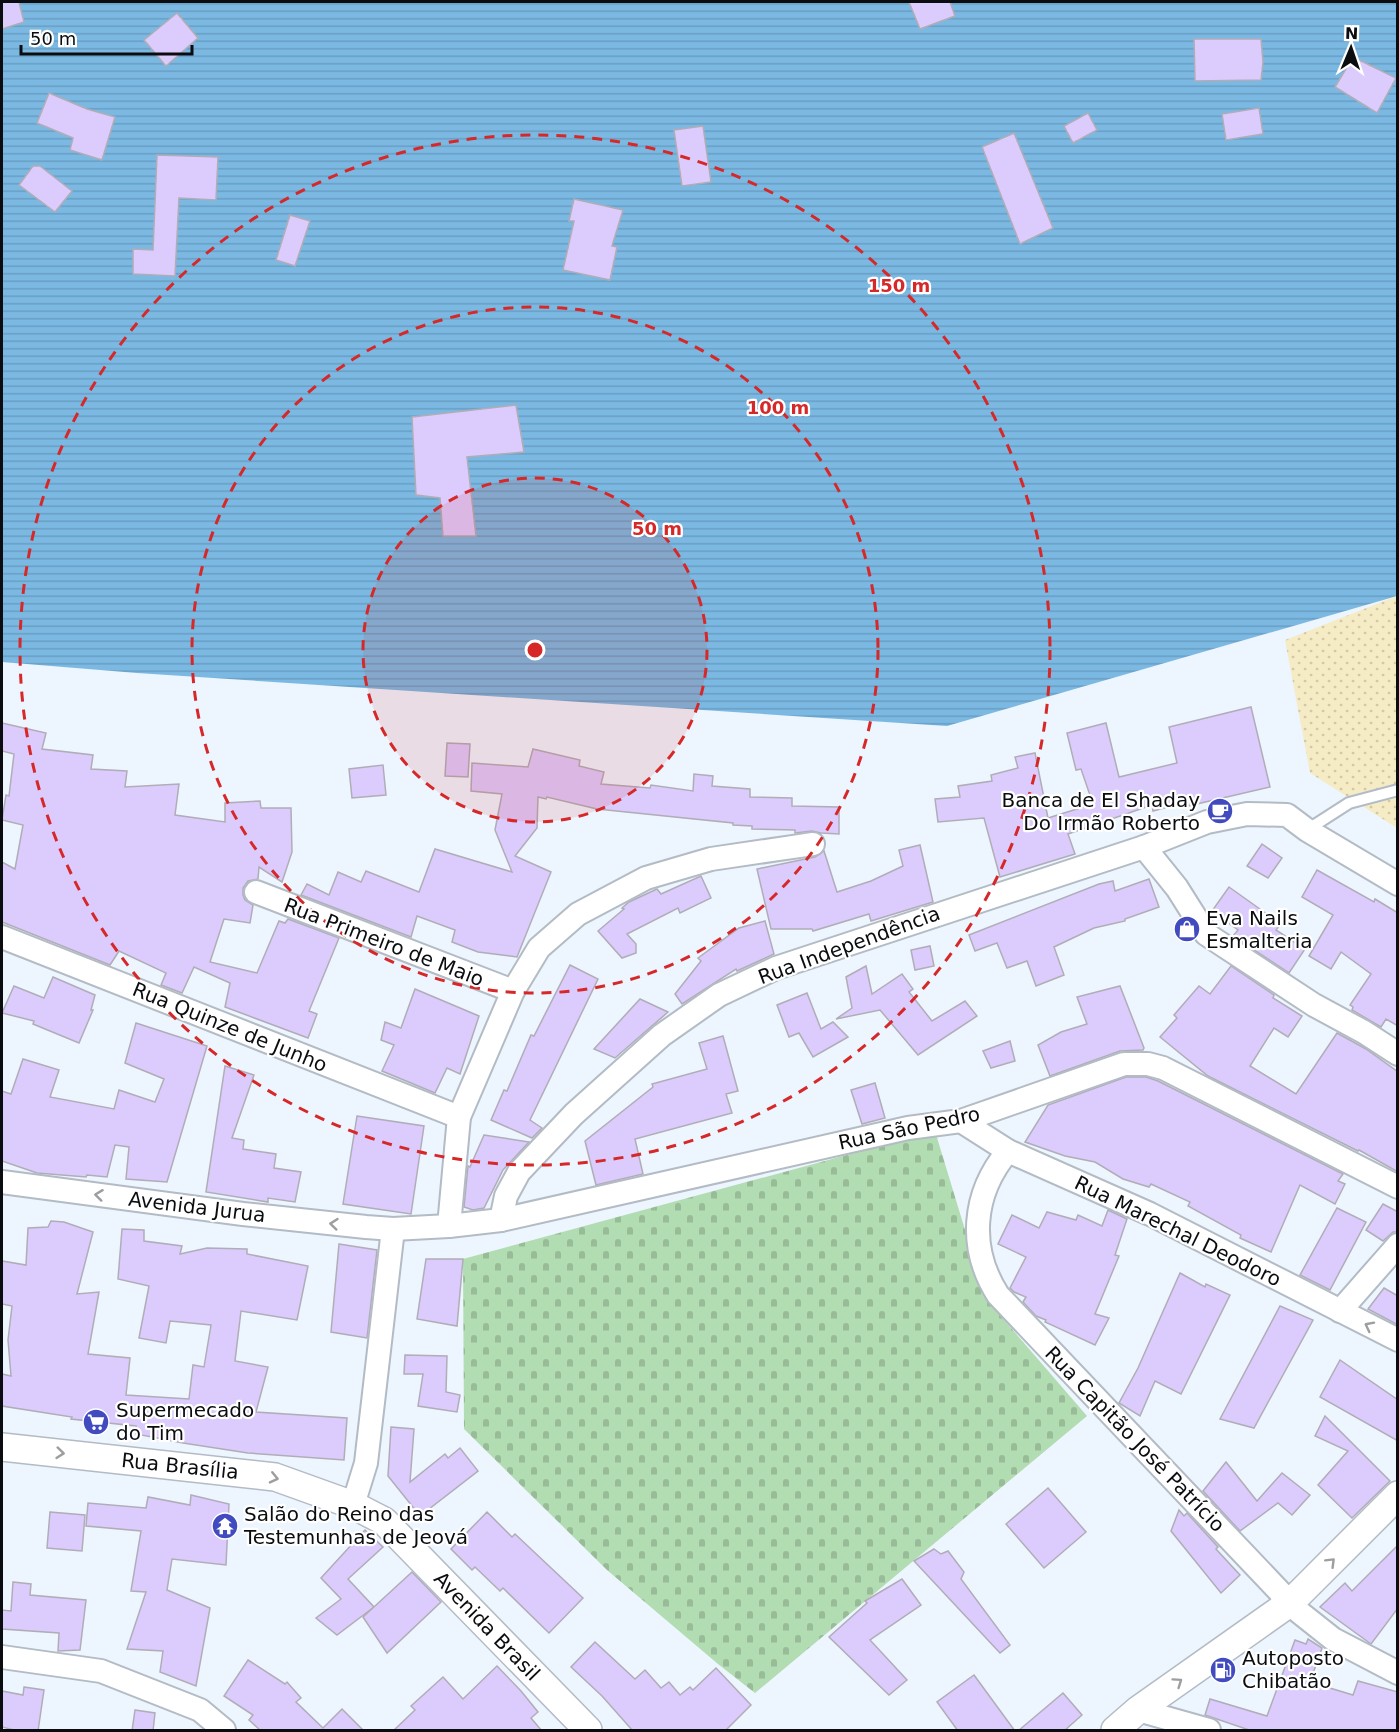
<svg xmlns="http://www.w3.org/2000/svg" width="1399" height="1732" font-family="'DejaVu Sans',sans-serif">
<defs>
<pattern id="sand-dots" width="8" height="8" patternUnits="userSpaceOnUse" patternTransform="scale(1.5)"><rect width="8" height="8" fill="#f5ebc5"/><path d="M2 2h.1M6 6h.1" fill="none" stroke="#d1c8a8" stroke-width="1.8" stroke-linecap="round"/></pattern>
<pattern id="cemetery-stones" width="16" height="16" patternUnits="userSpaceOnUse" patternTransform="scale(1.5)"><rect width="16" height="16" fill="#b2dcb1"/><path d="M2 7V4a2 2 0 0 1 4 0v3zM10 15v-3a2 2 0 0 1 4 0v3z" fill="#98bc97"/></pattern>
<pattern id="water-rules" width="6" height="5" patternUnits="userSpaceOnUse" patternTransform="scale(1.5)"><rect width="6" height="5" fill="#7bb9e3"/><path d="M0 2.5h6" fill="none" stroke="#699ec2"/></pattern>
</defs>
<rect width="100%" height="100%" fill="#edf5fe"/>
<!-- sand -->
<polygon fill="url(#sand-dots)" points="1397,596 1397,828 1310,773 1285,640"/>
<!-- cemetery -->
<polygon fill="url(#cemetery-stones)" points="935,1131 986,1299 1087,1416 755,1693 718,1664 607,1570 464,1429 463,1259"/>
<!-- water -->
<polygon fill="url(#water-rules)" points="2,2 1397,2 1397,596 947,726 137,673 2,662"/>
<!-- building -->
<g fill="#dccbfd" stroke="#b0adb7" stroke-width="1.5">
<polygon points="2,2 19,2 24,22 2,29"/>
<polygon points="909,2 950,2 955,16 920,29"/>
<polygon points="177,13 198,38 166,66 144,40"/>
<polygon points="1194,39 1261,39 1263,62 1261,80 1195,81"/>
<polygon points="1353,57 1396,78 1377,113 1335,87"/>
<polygon points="49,93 87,109 115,117 102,160 70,150 73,138 37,123"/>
<polygon points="1259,108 1263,134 1226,140 1222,114"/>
<polygon points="1088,113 1097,130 1073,143 1064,126"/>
<polygon points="703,126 711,182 682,186 674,130"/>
<polygon points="1014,133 1053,228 1020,244 982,147"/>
<polygon points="157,155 218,157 216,200 179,198 175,276 133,274 133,249 153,250"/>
<polygon points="33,166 40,166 72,191 55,212 19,185"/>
<polygon points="574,199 623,210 612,246 617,247 610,280 563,270 574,221 569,221"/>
<polygon points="290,215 310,221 295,266 276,260"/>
<polygon points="516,405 524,452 467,457 476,536 443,536 440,498 416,495 412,417"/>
<polygon points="1251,707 1270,787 1188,806 1187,802 1153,811 1152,805 1068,834 1075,854 1000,877 984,818 938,822 935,799 960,797 958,786 992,781 991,775 1018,768 1015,757 1035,753 1048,818 1093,804 1081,769 1076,770 1067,733 1106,723 1119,777 1177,763 1169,727"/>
<polygon points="2,723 46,733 42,749 93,755 91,769 127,771 125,787 179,784 175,815 225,822 225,803 260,801 261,808 291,808 292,852 282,882 259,867 258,879 248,881 243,888 243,895 245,900 253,905 250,923 224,919 210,962 257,973 279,921 285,923 288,919 339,938 309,1011 317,1014 308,1038 225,1007 230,983 194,967 182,993 161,985 166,973 119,951 110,965 2,922 2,862 15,869 23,825 2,820 6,795 9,796 14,754 2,751"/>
<polygon points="447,743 470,744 468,777 445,776"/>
<polygon points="533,749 580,760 579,766 604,772 601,784 650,788 651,785 693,791 694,774 713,776 712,786 750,789 750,797 792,798 792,806 839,807 839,834 821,833 812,831 795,833 795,830 752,829 752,826 733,825 733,823 597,809 547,797 546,799 538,797 537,828 515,856 551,872 517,957 478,952 452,942 455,930 417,916 411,937 301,895 307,884 329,895 338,872 361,882 366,871 419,892 435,849 512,872 495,830 502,794 471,791 472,763 528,767"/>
<polygon points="383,765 386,795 352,798 349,769"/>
<polygon points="1262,844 1282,858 1268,878 1247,866"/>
<polygon points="920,845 933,902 871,921 869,914 813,931 812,929 771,929 757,869 815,857 824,851 837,892 871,881 903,866 899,850"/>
<polygon points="1317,870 1374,902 1375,899 1398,913 1398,1026 1386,1019 1381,1027 1352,1010 1353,1007 1350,1005 1371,974 1341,952 1331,969 1309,956 1333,915 1302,897"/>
<polygon points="701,876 711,898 680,913 678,908 627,934 636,944 636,953 622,958 598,931 624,909 622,908 629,902 657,889 661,894"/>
<polygon points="1149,879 1159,907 1125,919 1125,921 1094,928 1054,947 1064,975 1036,986 1027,961 1007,968 997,943 975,951 969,935 1099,884 1113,881 1115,891"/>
<polygon points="1229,887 1281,924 1276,930 1305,949 1289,973 1233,936 1238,930 1212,911"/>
<polygon points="765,921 774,954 737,971 736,969 682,1004 675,994 701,961 698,958 739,928"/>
<polygon points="930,946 934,966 915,970 911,950"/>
<polygon points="570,965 598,979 530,1120 542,1128 532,1138 491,1120 504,1090 507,1091 531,1035 534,1036"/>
<polygon points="866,966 872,994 902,974 913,989 909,992 932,1021 965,1001 977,1016 918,1055 880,1010 836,1019 852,1008 846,977"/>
<polygon points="1231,966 1274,995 1273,998 1302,1016 1288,1037 1274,1028 1250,1066 1296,1094 1337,1033 1366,1049 1398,1072 1398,1172 1359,1150 1358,1151 1208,1076 1160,1037 1177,1018 1174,1015 1199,986 1210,994"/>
<polygon points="53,977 95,995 91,1010 93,1010 79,1043 33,1024 34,1021 2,1013 14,986 44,998"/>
<polygon points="1120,986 1144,1048 1143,1050 1120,1051 1050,1076 1038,1045 1061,1032 1087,1024 1077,997"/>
<polygon points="415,989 479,1016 460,1074 447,1068 435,1093 382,1071 394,1045 381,1040 385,1022 401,1028"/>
<polygon points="807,993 821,1029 833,1022 848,1037 813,1057 799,1033 789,1037 777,1005"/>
<polygon points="640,999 668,1012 615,1058 594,1049"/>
<polygon points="136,1023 207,1046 167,1182 126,1179 129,1147 115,1145 107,1177 87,1175 86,1177 37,1173 2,1161 2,1091 11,1094 23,1059 59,1070 50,1097 114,1109 119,1090 155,1102 164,1079 125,1063"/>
<polygon points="723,1036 738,1091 726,1094 732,1113 635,1139 643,1174 596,1185 585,1141 653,1087 652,1084 707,1069 699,1043"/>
<polygon points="1010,1041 1015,1061 991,1068 983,1051"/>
<polygon points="225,1066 254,1075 232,1138 244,1140 243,1149 276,1154 274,1168 301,1172 295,1202 268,1198 268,1202 206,1192"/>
<polygon points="1126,1077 1146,1077 1158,1081 1343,1174 1338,1181 1345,1184 1335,1204 1300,1185 1271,1252 1240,1238 1241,1235 1188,1206 1190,1202 1151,1184 1149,1187 1123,1179 1095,1162 1065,1156 1025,1142 1048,1105"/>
<polygon points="875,1083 885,1118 862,1124 851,1090"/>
<polygon points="357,1116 424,1126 411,1214 343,1204"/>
<polygon points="484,1135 529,1142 503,1170 484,1208 473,1210 464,1207 468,1166 470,1167"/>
<polygon points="1383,1204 1398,1212 1398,1232 1393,1232 1383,1241 1366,1230"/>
<polygon points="1337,1208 1366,1222 1330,1290 1300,1275"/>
<polygon points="1108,1210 1127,1219 1115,1255 1119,1256 1095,1314 1109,1318 1095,1345 1045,1322 1046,1320 1036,1316 1023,1302 1026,1297 1014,1292 1010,1288 1026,1257 998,1244 1012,1215 1039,1228 1047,1212 1076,1220 1078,1215 1102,1226"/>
<polygon points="51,1221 64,1222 93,1232 77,1294 99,1292 88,1354 130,1358 126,1395 189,1399 193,1365 204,1367 211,1325 170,1321 166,1343 139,1338 149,1286 118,1279 122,1229 144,1230 144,1241 182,1246 180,1254 207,1248 247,1249 247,1254 308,1266 297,1320 241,1311 235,1361 268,1367 256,1412 347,1418 344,1460 248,1453 183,1443 136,1434 136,1426 71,1419 72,1417 2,1406 2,1374 11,1376 8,1340 12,1306 2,1304 2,1261 26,1265 28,1228 48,1227"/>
<polygon points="339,1244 377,1250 367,1338 331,1332"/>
<polygon points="426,1259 463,1259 457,1326 417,1319"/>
<polygon points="1180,1273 1205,1287 1206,1284 1230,1295 1181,1394 1155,1381 1140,1416 1119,1403 1138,1368"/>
<polygon points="1384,1288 1398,1296 1398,1325 1368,1309"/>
<polygon points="1280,1306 1313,1320 1254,1428 1220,1419"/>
<polygon points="405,1355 447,1356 446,1392 460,1395 457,1412 418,1406 423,1374 404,1374"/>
<polygon points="1340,1360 1398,1400 1398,1441 1320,1397"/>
<polygon points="1325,1416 1390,1481 1352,1518 1318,1485 1348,1451 1315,1436"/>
<polygon points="391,1427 414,1429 410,1482 445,1454 448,1458 460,1448 478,1471 420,1516 388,1476"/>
<polygon points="1226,1462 1257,1501 1282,1473 1310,1495 1292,1515 1278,1503 1240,1531 1203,1491"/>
<polygon points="1048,1488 1086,1532 1044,1568 1006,1524"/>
<polygon points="191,1495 229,1504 226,1565 172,1559 167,1590 210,1608 196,1686 160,1672 163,1651 127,1649 146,1592 131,1591 141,1531 86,1526 88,1503 146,1508 148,1497 190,1505"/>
<polygon points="1179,1510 1184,1516 1187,1513 1218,1547 1216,1549 1240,1575 1221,1593 1171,1531"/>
<polygon points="50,1512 85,1515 82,1551 47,1548"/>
<polygon points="487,1512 512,1537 515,1534 583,1598 549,1633 503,1588 500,1591 475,1567 472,1570 451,1549"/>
<polygon points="365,1530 383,1547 348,1579 374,1607 337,1635 316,1618 341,1599 321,1578"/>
<polygon points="1398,1545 1398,1608 1371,1644 1320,1607 1345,1583 1352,1591"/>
<polygon points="934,1549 941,1554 948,1551 964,1572 961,1579 1010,1645 1000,1653 914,1561"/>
<polygon points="412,1572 441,1602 387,1653 363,1617"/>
<polygon points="902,1579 921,1605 870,1640 907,1680 889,1695 829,1637 867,1603 865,1601"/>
<polygon points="13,1582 31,1584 30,1595 86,1600 80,1650 58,1651 59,1633 2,1629 2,1610 11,1611"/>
<polygon points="1308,1639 1322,1648 1310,1682 1353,1695 1358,1681 1398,1692 1398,1731 1252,1731 1205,1715 1210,1699 1267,1716 1295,1640 1306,1644"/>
<polygon points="595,1642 635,1679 645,1670 661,1688 669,1682 680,1695 690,1687 693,1690 716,1668 751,1705 725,1731 633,1731 602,1696 571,1667"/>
<polygon points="248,1660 285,1684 287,1682 301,1698 296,1702 323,1728 342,1709 364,1731 261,1731 249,1720 253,1715 224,1696"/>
<polygon points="497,1666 521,1691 538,1712 531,1718 542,1731 393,1731 415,1710 411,1706 443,1677 463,1699"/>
<polygon points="974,1675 1015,1731 958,1731 937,1702"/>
<polygon points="24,1687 44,1690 38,1731 18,1731 2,1727 2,1691 23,1695"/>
<polygon points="1063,1693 1082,1715 1064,1731 1018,1731"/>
<polygon points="135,1710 155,1713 153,1731 132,1731"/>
</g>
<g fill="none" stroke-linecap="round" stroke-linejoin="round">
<defs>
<polyline id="service" points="1307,830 1349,803 1398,790"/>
<g id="minor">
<polyline points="1144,847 1177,888 1206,934 1314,1005 1364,1032 1398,1054"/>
<polyline points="256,892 513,991"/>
<polyline points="2,937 459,1117"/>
<polyline points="961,1121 1008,1151 1150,1214 1398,1340"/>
<path d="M1008,1151C972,1194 968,1248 998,1295L1299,1612L1333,1639L1398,1673"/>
<polyline points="2,1182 243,1214 366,1227 393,1229 449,1226 501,1220 908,1128 961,1121 1124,1064 1148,1064 1163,1068 1398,1187"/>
<polyline points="501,1220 506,1196 519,1172 574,1114 662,1035 719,995 776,968 1144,847 1207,822 1247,814 1287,815 1307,830 1398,884"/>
<polyline points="449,1226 459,1117 513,991 539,948 578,914 646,878 711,859 813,844"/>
<polyline points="1340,1311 1398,1245"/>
<polyline points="353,1505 366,1463 393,1229"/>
<polyline points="2,1657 101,1671 200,1710 224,1730"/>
<polyline points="1138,1710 1209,1730"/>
</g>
<g id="tertiary">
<polyline points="2,1447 275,1477 353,1505 384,1521 588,1730"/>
<polyline points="1115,1730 1138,1710 1291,1602 1398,1495"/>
</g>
</defs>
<!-- service casing -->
<use href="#service" stroke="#b3bbc4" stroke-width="14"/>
<!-- minor casing -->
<use href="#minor" stroke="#b3bbc4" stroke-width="26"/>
<!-- tertiary casing -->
<use href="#tertiary" stroke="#b3bbc4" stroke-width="30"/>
<!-- service -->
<use href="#service" stroke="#fff" stroke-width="10"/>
<!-- minor -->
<use href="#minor" stroke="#fff" stroke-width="22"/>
<!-- tertiary -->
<use href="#tertiary" stroke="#fff" stroke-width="27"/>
</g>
<!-- one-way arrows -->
<defs><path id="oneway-chevron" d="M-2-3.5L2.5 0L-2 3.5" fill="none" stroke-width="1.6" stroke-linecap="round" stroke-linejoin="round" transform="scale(1.5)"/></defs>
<g stroke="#9d9e9f">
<use href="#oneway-chevron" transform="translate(99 1195) rotate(-173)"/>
<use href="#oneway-chevron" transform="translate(334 1224) rotate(-174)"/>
<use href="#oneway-chevron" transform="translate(1369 1326) rotate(-153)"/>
<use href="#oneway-chevron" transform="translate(60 1453) rotate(6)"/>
<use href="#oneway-chevron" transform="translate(274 1478) rotate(13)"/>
<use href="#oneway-chevron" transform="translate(1331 1562) rotate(-45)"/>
<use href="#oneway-chevron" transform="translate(1178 1682) rotate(-35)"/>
</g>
<!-- distance rings -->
<circle cx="535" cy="650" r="172" fill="#d62828" fill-opacity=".12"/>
<g fill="none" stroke="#d62828" stroke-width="3" stroke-dasharray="10 8">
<circle cx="535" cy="650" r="172"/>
<circle cx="535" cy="650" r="343"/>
<circle cx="535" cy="650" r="515"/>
</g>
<!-- icons -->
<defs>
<symbol id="cafe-disc" viewBox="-11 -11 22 22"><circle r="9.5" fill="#414bbf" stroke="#fff"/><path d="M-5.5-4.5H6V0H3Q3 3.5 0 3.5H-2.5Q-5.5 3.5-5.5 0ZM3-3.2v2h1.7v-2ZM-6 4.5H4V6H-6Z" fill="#fff"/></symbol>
<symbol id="shop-disc" viewBox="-11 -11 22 22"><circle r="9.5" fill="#414bbf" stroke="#fff"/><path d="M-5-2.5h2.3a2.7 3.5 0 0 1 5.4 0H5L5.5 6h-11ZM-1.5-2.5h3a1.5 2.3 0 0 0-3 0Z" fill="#fff"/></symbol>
<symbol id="supermarket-disc" viewBox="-11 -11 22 22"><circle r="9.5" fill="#414bbf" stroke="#fff"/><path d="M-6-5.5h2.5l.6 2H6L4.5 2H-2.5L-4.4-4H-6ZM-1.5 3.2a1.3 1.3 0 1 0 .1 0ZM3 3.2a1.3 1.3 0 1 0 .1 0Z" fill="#fff"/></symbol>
<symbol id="temple-disc" viewBox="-11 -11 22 22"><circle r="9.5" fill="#414bbf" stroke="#fff"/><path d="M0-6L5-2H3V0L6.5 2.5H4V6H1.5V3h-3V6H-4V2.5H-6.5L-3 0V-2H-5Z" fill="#fff"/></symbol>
<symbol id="fuel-disc" viewBox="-11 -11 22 22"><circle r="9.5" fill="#414bbf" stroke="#fff"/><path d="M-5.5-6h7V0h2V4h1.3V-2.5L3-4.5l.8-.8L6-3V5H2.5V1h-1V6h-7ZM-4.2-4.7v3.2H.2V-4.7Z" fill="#fff"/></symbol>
</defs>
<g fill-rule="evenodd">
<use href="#cafe-disc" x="1205" y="796" width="30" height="30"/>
<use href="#shop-disc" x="1172" y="914" width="30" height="30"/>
<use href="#supermarket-disc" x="81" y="1407" width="30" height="30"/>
<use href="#temple-disc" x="210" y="1511" width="30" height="30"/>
<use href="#fuel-disc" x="1208" y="1655" width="30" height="30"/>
</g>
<g text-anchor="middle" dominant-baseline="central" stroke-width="4.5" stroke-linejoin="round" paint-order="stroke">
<!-- poi labels -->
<g font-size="20" fill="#0a0c0f" stroke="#fff" text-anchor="start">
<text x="1200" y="800" text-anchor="end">Banca de El Shaday<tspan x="1200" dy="23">Do Irmão Roberto</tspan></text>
<text x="1206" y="918">Eva Nails<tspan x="1206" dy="23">Esmalteria</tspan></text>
<text x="116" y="1410">Supermecado<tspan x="116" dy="23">do Tim</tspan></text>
<text x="244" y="1514">Salão do Reino das<tspan x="244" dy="23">Testemunhas de Jeová</tspan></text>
<text x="1242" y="1658">Autoposto<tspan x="1242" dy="23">Chibatão</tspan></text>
</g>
<!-- street labels -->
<g font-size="20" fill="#0a0c0f" stroke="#fff">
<text transform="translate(384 942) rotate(21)">Rua Primeiro de Maio</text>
<text transform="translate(849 945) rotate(-20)">Rua Independência</text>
<text transform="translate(230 1027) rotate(22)">Rua Quinze de Junho</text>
<text transform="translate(909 1128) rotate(-12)">Rua São Pedro</text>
<text transform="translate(197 1207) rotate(7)">Avenida Jurua</text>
<text transform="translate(1178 1231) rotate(26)">Rua Marechal Deodoro</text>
<text transform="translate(1135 1439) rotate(46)">Rua Capitão José Patrício</text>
<text transform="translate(180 1466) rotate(6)">Rua Brasília</text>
<text transform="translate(487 1626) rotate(46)">Avenida Brasil</text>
</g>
</g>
<circle cx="535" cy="650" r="9" fill="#d62828" stroke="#fff" stroke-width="3"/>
<g font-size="18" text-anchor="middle" font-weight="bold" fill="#d62828" stroke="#fff" stroke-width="4.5" stroke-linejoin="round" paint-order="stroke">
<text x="899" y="292">150 m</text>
<text x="778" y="414">100 m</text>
<text x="657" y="535">50 m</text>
</g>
<!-- border -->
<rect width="1399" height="1732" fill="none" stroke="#0a0c0f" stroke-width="6"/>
<!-- north arrow -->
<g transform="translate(1351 48) rotate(2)" stroke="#ffffff" stroke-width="4.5" paint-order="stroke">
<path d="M0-4.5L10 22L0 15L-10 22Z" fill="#0a0c0f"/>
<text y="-9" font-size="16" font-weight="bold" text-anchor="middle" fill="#0a0c0f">N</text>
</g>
<!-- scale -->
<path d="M21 45v9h171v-9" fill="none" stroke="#0a0c0f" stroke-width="3"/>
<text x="30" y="45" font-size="18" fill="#0a0c0f" stroke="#ffffff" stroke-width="4.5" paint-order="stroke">50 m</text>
</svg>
